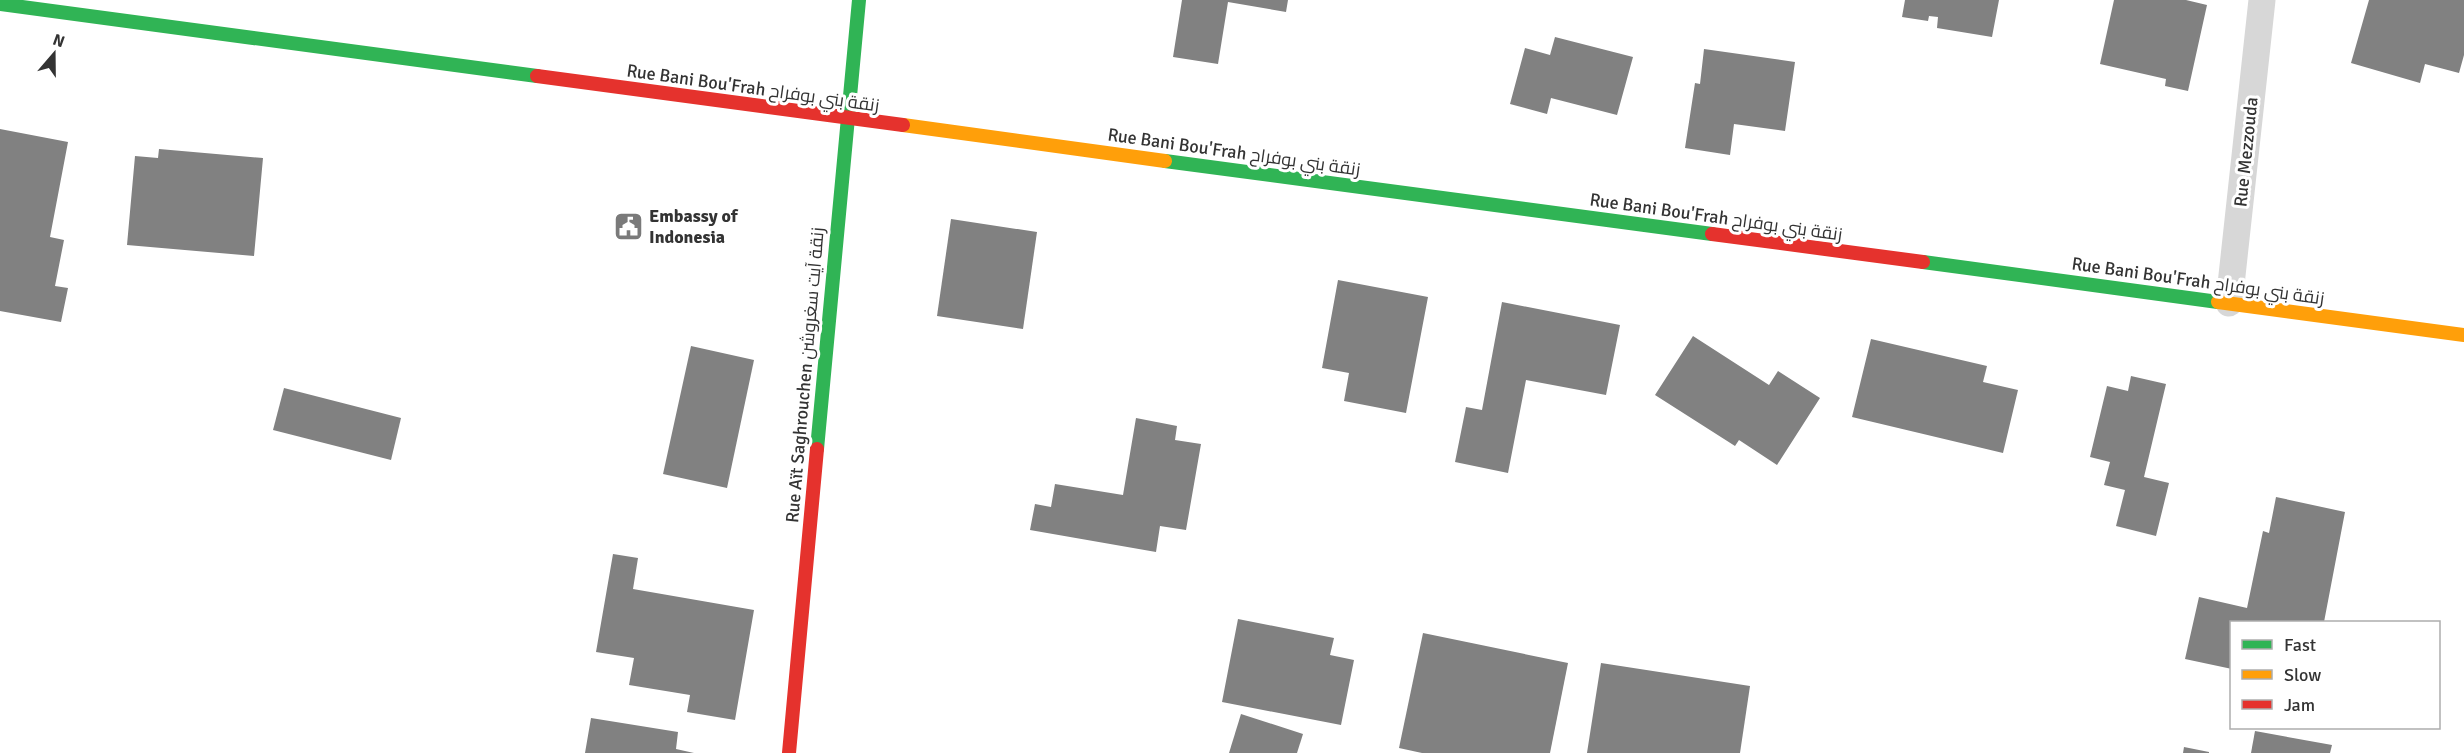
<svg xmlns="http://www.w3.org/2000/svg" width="2464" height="753" font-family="Signika,Cairo,sans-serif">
<rect width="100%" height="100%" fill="#fff"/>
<!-- building -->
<g fill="#818181">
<polygon points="1182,0 1288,0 1286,12 1228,2 1218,64 1173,57"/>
<polygon points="1905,0 1999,0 1992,37 1937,28 1938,17 1929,16 1928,21 1902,17"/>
<polygon points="2114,0 2186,0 2207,5 2188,91 2165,86 2166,79 2100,64"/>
<polygon points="2369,0 2464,0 2464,55 2459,73 2425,64 2420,83 2351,63"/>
<polygon points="1555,37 1633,57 1617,115 1551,98 1547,114 1510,104 1525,48 1550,55"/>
<polygon points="1704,49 1795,62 1785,131 1734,124 1730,155 1685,148 1695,83 1700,84"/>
<polygon points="0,129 68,142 50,237 64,240 55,286 68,288 61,322 0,311"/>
<polygon points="159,149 263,158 254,256 127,245 135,156 158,158"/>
<polygon points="951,219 1037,232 1023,329 937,316"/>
<polygon points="1338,280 1428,297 1406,413 1344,401 1349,373 1322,368"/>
<polygon points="1502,302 1620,325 1606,395 1526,380 1508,473 1455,462 1466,407 1482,410"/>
<polygon points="1693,336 1769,385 1778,371 1820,398 1777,465 1739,440 1735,446 1655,395"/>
<polygon points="1871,339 1987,366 1983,382 2018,390 2003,453 1852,417"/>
<polygon points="691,346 754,360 727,488 663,474"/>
<polygon points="2131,376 2166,384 2144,477 2169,483 2156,536 2116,526 2125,490 2104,485 2110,462 2090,457 2107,386 2128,391"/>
<polygon points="284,388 401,418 391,460 273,430"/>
<polygon points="1136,418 1177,426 1175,440 1201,444 1186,530 1160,526 1156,552 1030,530 1035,504 1051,507 1055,484 1123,495"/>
<polygon points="2276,497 2345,512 2324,622 2232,622 2232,669 2185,659 2199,597 2247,608 2263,531 2269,533"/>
<polygon points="613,554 638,558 633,589 754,610 735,720 687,712 690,695 629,685 634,658 596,652"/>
<polygon points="1238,619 1334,638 1330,655 1354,660 1341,725 1222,702"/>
<polygon points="1423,633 1568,663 1550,753 1422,753 1399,748"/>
<polygon points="1601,663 1750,686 1740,753 1587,753"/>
<polygon points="1241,714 1303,734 1297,753 1229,753"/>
<polygon points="591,718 678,732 676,749 694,753 585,753"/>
<polygon points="2255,731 2332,745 2330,753 2251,753"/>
<polygon points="2184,747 2209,752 2209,753 2183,753"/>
</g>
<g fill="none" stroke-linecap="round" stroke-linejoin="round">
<!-- street -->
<polyline stroke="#d7d7d7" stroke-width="27" points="2229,303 2262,0"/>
<!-- fast -->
<g stroke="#30b455" stroke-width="14">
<polyline points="0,4 537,76"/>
<polyline points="1165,161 1712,234"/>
<polyline points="1923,262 2218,302"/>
<polyline points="817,449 859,0"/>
</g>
<!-- slow -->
<g stroke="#ff9f0a" stroke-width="14">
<polyline points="903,125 1165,161"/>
<polyline points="2218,302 2464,335"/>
</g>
<!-- jam -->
<g stroke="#e5322d" stroke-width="14">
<polyline points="537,76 903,125"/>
<polyline points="1712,234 1923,262"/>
<polyline points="789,753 817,449"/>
</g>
</g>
<!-- icons -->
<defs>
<symbol id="civic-square" viewBox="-11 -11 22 22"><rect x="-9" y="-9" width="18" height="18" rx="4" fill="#7a7a7a" stroke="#fff"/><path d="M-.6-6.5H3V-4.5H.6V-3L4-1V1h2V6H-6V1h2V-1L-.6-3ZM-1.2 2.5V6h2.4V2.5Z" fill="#fff"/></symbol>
</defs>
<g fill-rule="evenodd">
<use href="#civic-square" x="612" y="210" width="33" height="33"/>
</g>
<g text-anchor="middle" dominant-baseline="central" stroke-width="6" stroke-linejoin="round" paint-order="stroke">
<!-- street labels -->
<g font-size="18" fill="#333" stroke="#fff">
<text transform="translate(753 88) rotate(8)">Rue Bani Bou'Frah زنقة بني بوفراح</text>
<text transform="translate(1234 152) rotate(8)">Rue Bani Bou'Frah زنقة بني بوفراح</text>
<text transform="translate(2246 152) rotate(-84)">Rue Mezzouda</text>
<text transform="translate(1716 217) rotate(8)">Rue Bani Bou'Frah زنقة بني بوفراح</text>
<text transform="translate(2198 281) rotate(8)">Rue Bani Bou'Frah زنقة بني بوفراح</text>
<text transform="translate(805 375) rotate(-85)">Rue Aït Saghrouchen زنقة آيت سغروشن</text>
</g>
<!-- poi labels -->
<g font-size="18" font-weight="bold" fill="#333" stroke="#fff" text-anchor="start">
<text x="649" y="216">Embassy of<tspan x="649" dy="21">Indonesia</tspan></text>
</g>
</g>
<!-- legend -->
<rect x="2230" y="621" width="210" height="108" fill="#ffffff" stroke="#adadad" stroke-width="1.5"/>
<rect x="2242" y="640" width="30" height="9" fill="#30b455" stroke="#adadad" stroke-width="1.5"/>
<text x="2284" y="651" font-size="18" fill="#333333">Fast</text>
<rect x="2242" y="670" width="30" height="9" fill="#ff9f0a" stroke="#adadad" stroke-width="1.5"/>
<text x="2284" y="681" font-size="18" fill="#333333">Slow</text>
<rect x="2242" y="700" width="30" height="9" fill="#e5322d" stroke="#adadad" stroke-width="1.5"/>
<text x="2284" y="711" font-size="18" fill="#333333">Jam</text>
<!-- north arrow -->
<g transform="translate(54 54) rotate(20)" stroke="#ffffff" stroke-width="4.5" paint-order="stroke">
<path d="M0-4.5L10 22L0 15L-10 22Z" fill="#333333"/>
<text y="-9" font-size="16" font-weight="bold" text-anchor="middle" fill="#333333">N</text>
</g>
</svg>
